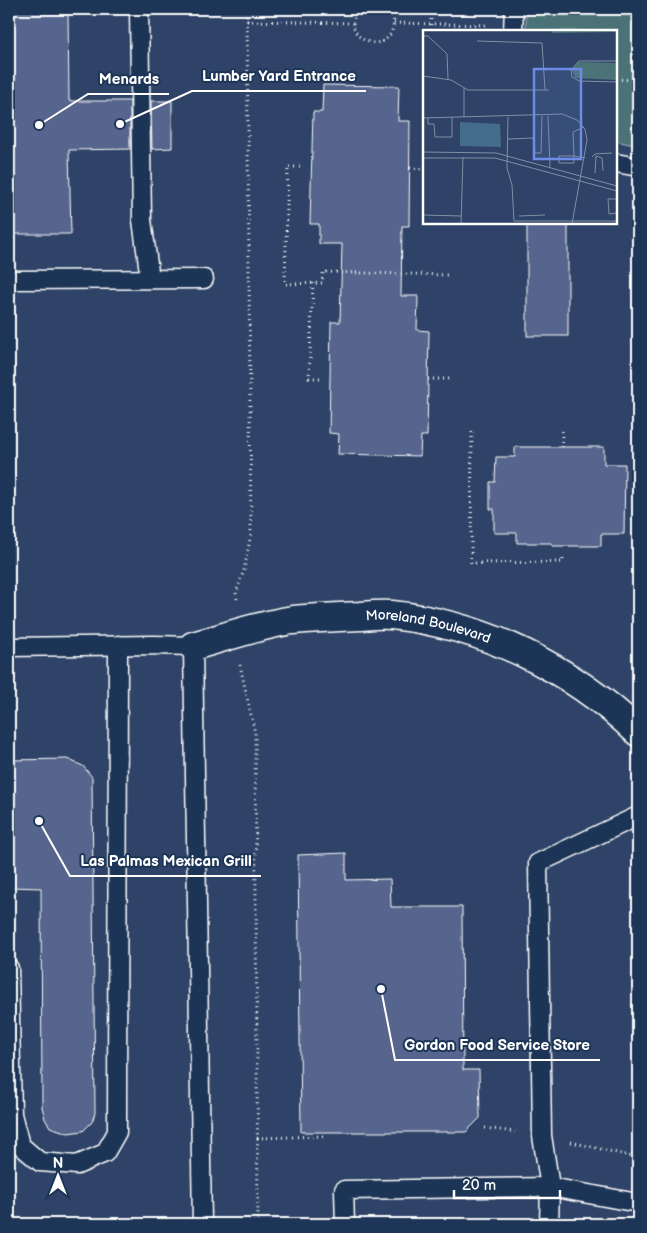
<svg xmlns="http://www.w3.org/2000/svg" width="647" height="1233" font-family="'Balsamiq Sans',sans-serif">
<rect width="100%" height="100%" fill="#2e4367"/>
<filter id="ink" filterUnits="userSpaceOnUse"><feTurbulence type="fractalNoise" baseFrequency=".02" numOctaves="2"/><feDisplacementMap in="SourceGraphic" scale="10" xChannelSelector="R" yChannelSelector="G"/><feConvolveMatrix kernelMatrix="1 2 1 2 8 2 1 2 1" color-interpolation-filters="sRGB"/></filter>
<g filter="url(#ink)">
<!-- green -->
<polygon fill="#4b7276" stroke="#a5b8ba" points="526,9 638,9 638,146 616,141 616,31 526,31"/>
<!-- building -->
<g fill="#57658d" stroke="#fff">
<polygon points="9,9 68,9 69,101 130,101 130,149 69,150 71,234 9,234"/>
<polygon points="323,85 399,86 398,121 410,121 409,226 402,226 401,296 418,296 417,330 429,331 427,436 421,436 420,456 338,454 339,434 329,433 331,322 340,322 342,244 319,244 319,224 310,224 313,112 322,112"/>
<polygon points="151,101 172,101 172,148 152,149"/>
<rect x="527" y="222" width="41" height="114"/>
<polygon points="515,447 604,447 604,464 625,464 624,534 601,534 601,546 552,546 552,543 517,543 517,533 494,533 494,509 490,509 490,482 495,482 496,457 515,457"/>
<polygon points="67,759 83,766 92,777 95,1113 92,1122 83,1131 68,1133 50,1127 45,1119 42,1107 41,888 9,887 9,760"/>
<polygon points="346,853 346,880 390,879 391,907 462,907 463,1070 479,1070 480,1118 466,1132 301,1132 298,855"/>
</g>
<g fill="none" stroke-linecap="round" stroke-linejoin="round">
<defs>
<g id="lane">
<polyline points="139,9 142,220 150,279"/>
<polyline points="513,31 514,9"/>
<polyline points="616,163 638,167"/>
<polyline points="9,280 204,279"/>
<polyline points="9,647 153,645 193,646 202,1224"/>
<polyline points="9,968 12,1114 20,1145 40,1162 77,1165 105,1153 117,1132 118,645"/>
<polyline points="345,1224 344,1190 550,1187 638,1203"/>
<polyline points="549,1224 550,1187 542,1136 538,863 638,816"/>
</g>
<g id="secondary">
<path id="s1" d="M193,646C226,637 259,625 293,620C315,618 338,617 361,616C371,615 382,614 392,615C484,625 571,668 638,732"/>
</g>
</defs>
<!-- lane casing -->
<use href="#lane" stroke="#fff" stroke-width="21"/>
<!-- secondary casing -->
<use href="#secondary" stroke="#fff" stroke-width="31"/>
<!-- path -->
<g stroke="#fff" stroke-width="3" stroke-dasharray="1 4" stroke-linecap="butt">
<path d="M359,9C337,37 386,59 393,27C395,20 393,14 388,9"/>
<polyline points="431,9 431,31"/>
<polyline points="247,21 353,23"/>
<polyline points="394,23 486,25"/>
<polyline points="616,79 638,80"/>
<polyline points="300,167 288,167 285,284 322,283 323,272 450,275"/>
<polyline points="410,168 424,169"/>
<polyline points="313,283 309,378 322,378"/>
<polyline points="428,379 449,379"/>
<polyline points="562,431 562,447"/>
<polyline points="472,432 471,563 563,562 563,555"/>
<polyline points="237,599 236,593 244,570 251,534 247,9"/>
<polyline points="240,665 255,733 258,1224"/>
<polyline points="485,1128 515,1132"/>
<polyline points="257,1138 323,1136"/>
<polyline points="571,1142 638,1158"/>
</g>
<!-- lane -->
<use href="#lane" stroke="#1d3557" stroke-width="18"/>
<!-- secondary -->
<use href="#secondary" stroke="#1d3557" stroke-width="28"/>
</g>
</g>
<g text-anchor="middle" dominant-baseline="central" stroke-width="4" stroke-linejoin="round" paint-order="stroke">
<!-- street labels -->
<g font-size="14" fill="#fff" stroke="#1d3557">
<text stroke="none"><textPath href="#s1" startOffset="240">Moreland Boulevard</textPath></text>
</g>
</g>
<!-- overview -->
<g transform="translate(423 30)">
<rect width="194" height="194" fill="#2e4367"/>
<path d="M128,0H194V2L129,3ZM155,32L194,33V50L152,48L149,40Z" fill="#4b7276"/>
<path d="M37,92L77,94L78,117L37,116Z" fill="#446c8b"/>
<path fill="none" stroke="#828ea4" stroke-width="1" d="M0,6H5L24,24L25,49M54,11L119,13L122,60M194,31H156L148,40L149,47L156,51L194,52M0,46L28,50L45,60H126M41,58V87M125,86L127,137M85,87L84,138L89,155L91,191H194M0,88L139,84L154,90L162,99L164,110L149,194M5,88V94H11L12,107H29V87M161,97L150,102L151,126V133H136V126H151L162,128M85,109L110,108L112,123H118L119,86M0,122L73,123L194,156M169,127L172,124L189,123M0,128H72L194,161M172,143L173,126L179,128L180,141M194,169H185L186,184L194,183M0,185L38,186M96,186L122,185M38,194L40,127"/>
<path fill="#6c8ce6" fill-opacity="0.15" stroke="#6c8ce6" stroke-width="2.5" d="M111,39H158V129H111Z"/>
<rect width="194" height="194" fill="none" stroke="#fff" stroke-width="2.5"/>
</g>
<!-- callouts -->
<path fill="none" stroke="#fff" stroke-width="2" d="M120 124L192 91H366M39 125L88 94H169M39 821L70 876H261M381 989L395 1060H600"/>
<g fill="#fff" stroke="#1d3557" stroke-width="2">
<circle cx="120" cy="124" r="5"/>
<circle cx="39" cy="125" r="5"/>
<circle cx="39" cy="821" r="5"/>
<circle cx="381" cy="989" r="5"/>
</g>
<g font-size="15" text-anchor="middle" font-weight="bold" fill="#fff" stroke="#1d3557" stroke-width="4" stroke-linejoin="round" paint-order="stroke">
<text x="279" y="81">Lumber Yard Entrance</text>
<text x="129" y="84">Menards</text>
<text x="166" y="866">Las Palmas Mexican Grill</text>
<text x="497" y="1050">Gordon Food Service Store</text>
</g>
<!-- margin -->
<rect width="647" height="1233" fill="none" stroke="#1d3557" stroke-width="30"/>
<rect x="15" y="15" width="617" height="1203" fill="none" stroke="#fff" stroke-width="2" filter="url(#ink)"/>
<!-- north arrow -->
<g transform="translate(58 1176)" stroke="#1d3557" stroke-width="4" paint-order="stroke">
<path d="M0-4L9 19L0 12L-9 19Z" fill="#ffffff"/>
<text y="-8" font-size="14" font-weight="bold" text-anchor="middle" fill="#ffffff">N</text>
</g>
<!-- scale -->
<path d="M454 1190v8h106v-8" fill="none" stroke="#ffffff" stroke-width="2.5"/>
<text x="462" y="1190" font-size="15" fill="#ffffff" stroke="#1d3557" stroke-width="4" paint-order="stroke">20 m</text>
</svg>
